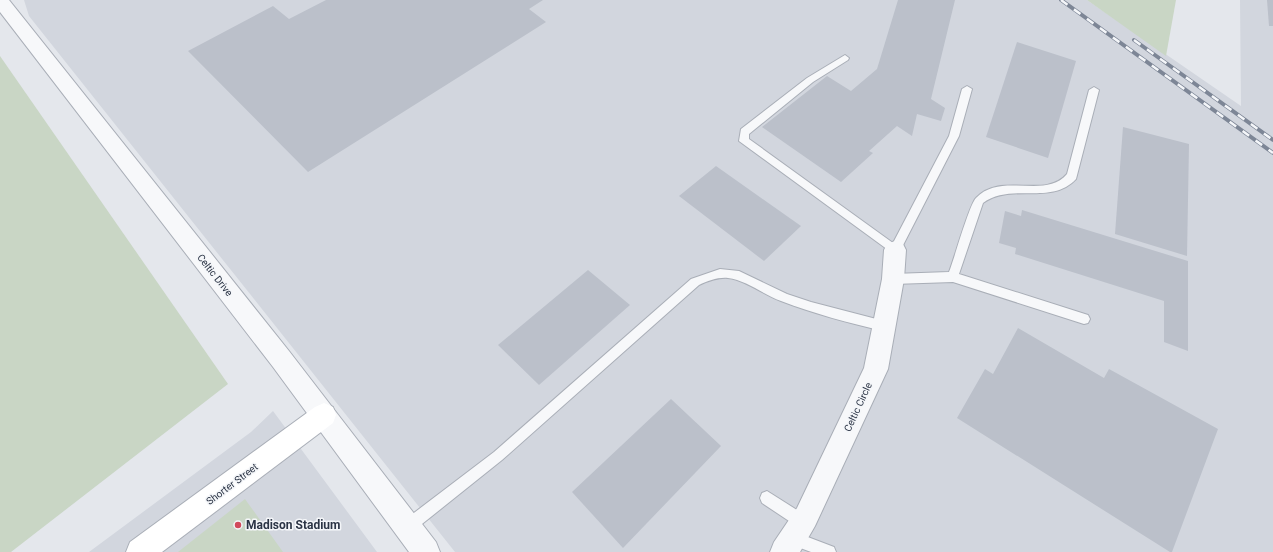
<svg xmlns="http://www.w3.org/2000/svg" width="1273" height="552" font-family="Roboto,sans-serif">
<rect width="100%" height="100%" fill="#e4e7ec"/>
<!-- built -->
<g fill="#d2d6de">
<polygon points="24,0 1087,0 1241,106 1240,0 1273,0 1273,552 455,552 29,16"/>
<polygon points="273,411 377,552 89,552 251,432"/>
</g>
<!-- green -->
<g fill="#c9d6c5">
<polygon points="1087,0 1176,0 1166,56"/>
<polygon points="0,56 228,384 11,552 0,552"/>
<polygon points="245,499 283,552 178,552"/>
</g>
<!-- building -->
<g fill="#bbc0ca">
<polygon points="326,0 543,0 529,9 546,22 308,172 188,51 273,6 289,19"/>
<polygon points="898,0 955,0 931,99 945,108 941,121 917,114 912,136 897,126 869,151 873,153 841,182 762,127 827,76 851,91 877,69"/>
<polygon points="1267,0 1273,0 1273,26 1269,26"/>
<polygon points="1017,42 1076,61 1048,158 986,137"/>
<polygon points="1123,127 1189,144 1187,256 1115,234"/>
<polygon points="716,166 801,226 764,261 679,196"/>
<polygon points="1022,210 1188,261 1188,351 1164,342 1164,301 1015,254 1016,248 999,243 1005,211 1021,216"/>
<polygon points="588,270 630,305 539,385 498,345"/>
<polygon points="1018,328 1104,378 1109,369 1218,429 1172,552 1170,552 957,418 985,369 993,374"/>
<polygon points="671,399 721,446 623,548 572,492"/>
</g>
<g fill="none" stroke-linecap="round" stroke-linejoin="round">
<defs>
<g id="lane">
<polygon points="845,55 849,58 848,60 813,82 749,134 749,139 893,243 949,136 962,89 967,86 972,89 959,136 899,253 895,255 739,141 741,129 807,78"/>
<path d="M1094,87L1099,90L1076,179C1051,206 1011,182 983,203L959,274L1088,315L1090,319L1088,323L1084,324L953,282L893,284L889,282L887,279L889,276L893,274L949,272C954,260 969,205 976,198C1001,171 1045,200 1067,174L1089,90Z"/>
<path d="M720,269L739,271L787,294L811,302L884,321L888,322L890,326L888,330L884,331C849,323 815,314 781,301C764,295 746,280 728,278C718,277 708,281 699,285L502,460L412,532L407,534L402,532L400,527L402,522L494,452L691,279Z"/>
<polygon points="767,491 808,517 810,522 808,527 803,529 798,527 762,503 760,498 762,493"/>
<polygon points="792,531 834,547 836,552 811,552 787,543 785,538 787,533"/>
</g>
<g id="street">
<polygon points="0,0 9,0 289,351 436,542 440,552 409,552 273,367 0,12"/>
<polygon points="895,241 903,244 906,250 904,279 888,369 815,526 800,552 770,552 774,542 797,508 864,368 882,279 884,250 887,244"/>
</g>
<polygon id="secondary" points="324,403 333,407 336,415 333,423 162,552 126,552 130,542 315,407"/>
</defs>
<!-- lane casing -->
<use href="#lane" stroke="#a9aeb7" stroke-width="2"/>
<!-- street casing -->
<use href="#street" stroke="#a9aeb7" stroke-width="2"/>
<!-- secondary casing -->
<use href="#secondary" stroke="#a9aeb7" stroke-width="2"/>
<!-- lane -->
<use href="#lane" fill="#f7f8fa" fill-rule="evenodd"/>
<!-- street -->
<use href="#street" fill="#f7f8fa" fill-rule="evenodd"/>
<!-- secondary -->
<use href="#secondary" fill="#fff" fill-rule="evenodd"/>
<defs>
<g id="rail">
<polyline points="1061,0 1273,153"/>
<polyline points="1134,40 1273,140"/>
</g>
</defs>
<!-- rail casing -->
<use href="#rail" stroke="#7d8696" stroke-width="4"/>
<!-- rail -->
<use href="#rail" stroke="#f4f6f9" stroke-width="2.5" stroke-dasharray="8" stroke-linecap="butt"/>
</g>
<!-- markers -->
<circle fill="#d1495b" stroke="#f4f6f9" stroke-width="1.5" cx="238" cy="525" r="4"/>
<g text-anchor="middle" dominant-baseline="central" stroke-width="3" stroke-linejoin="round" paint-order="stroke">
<!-- street labels -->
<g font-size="10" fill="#2b3445" stroke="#f4f6f9">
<text transform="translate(215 275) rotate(52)">Celtic Drive</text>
<text transform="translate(858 407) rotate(-65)">Celtic Circle</text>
<text transform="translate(232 484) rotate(-37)">Shorter Street</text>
</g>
<!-- near-poi labels -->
<g font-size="12" font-weight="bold" fill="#2b3445" stroke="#f4f6f9" text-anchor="start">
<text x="246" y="525">Madison Stadium</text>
</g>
</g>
</svg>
